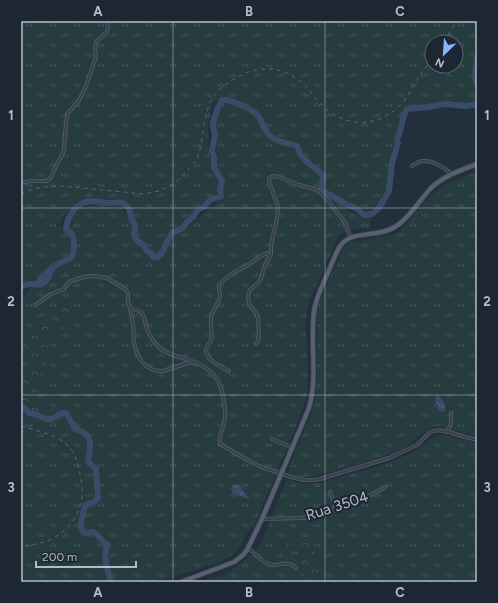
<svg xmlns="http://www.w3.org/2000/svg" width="498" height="603" font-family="Figtree,sans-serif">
<defs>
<pattern id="grass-tufts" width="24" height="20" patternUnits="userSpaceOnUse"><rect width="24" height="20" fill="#263c3f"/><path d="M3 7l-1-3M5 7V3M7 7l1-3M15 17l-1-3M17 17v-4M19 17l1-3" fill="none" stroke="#435659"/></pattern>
<pattern id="forest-crowns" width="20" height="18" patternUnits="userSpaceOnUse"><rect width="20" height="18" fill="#263c3f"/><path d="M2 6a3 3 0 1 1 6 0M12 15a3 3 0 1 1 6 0" fill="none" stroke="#435659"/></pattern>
<pattern id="water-waves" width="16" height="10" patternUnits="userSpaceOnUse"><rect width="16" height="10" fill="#394c67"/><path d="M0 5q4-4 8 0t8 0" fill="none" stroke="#53647b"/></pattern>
</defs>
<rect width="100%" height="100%" fill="#242f3e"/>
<!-- grass -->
<g fill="url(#grass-tufts)" fill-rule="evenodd">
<path d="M21,21H477V54L475,60L473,76L474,81L477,88V102L473,104H470L440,102L409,107L404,112L401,119L390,159L388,170V189L381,201L375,210L372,211L364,210L346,202L329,193L324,187L326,179L325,175L317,167L308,161L300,152L298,145L297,143L294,142H287L278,139L269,132L262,119L255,111L237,101L224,97L215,101L212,105L208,132L209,153L215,172L220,181L218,193L217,195L206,201L203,206L197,209L191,217L182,226L176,230L171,231L164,244L163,250L157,255H154L152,253L148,251C144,240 144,245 137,239L136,234L137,226L132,217L130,208L125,203L116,199L110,201C95,193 78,198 68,212C66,213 65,214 63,216C62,218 62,220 61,222L56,225V226H60L70,235L72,241L71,255L67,259L54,263L35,280C31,283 26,281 21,284ZM432,42H456V66H432Z"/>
<path d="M223,104H225L240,107L253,115L257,118L264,131L269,137L279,143L295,149L304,161L318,173L320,176L319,188L325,194L338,202L349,211L354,214L358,216L370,217V228C362,228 349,228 342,234C338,236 337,241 335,245L309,301L307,311L306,330L308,373L307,395L298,421L255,524L254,526L249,530L237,551L228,558L221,562L176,576L170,578L156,580L151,582H113L107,552L109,545L105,542L94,531H85L82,529L83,522L86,508L97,501L99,498L100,494L97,471L90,462C90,455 93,448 91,441C89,432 84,432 78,428C71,423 74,412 63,411C56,410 53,418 46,417C37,415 30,407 21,404V347L23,341L21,331V305L26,293L29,288L44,286L49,280L57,269L73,259L75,257L77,249L75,236L70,228L69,223L71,218L82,207L91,203L104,205H113L121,208L127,214L132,226L131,234L134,240L142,247L145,253L152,258L156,259H158L165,252L170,241L174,235L186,228L221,199L223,194L224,181L217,165L216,148L217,133L215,126L217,116L220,108Z"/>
<polygon points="477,171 477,435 464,433 439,426 431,427 405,447 395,452 380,458 331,472 311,477 299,477 288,473 293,456 312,412 315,399 317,379 317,313 320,301 343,248 349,243 392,235 401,230 424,203 435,192 445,185"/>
<path d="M21,409L27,414L43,420H52L61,416L66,417C67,420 68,423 70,425C74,431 84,432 87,439C90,446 86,451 86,457C86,463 90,466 93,471L96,497L94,501C91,503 87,503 84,505C77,510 74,541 91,533L93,534L105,545L104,554L109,579L108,582H24L21,581Z"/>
<path d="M438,435C451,434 464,442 477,442V582H199L223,575L239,565L252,554L259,546L264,536L287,479C296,482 305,484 314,483C325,483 336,478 347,475C369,469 392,463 413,452C422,447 429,439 438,435Z"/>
</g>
<!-- forest -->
<g fill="url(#forest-crowns)">
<path d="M62,307L71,309L73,311C72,324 63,326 56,336L44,337L40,341L41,343L52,348L54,351L46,364L40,370C40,371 41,375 41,376C42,385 31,404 43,408C48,410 54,409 59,411C57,413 53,416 51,417C43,419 28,407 21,404V347L23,341L22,335L55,308Z"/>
<path d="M308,542C312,544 315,547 315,552C315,553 314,555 314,556C315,558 316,559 318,561C324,567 323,575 319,582H307L305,578L303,570L302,568L297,565L291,559L285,558L282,554L283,547L286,544L299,545Z"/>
</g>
<!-- water -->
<g fill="url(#water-waves)">
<path d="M437,393C439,395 445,404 445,406C446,409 445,410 444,412L439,411L438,410L435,400L436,395Z"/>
<path d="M233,484C244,483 241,493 249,497L248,499L233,493L231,489Z"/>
</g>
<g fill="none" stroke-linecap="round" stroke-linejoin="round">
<!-- river -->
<g stroke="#394c67" stroke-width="6">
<path d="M477,59C476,68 473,75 477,84"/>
<polyline points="36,284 46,273 51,269"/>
<path d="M21,287C29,281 35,286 42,284C49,281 49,273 53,268C58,263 66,261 72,257C74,252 75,242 73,237C72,233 69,231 66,229C67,215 78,200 94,201C99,201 104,203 109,203C117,203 123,200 129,209C130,212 130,215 131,218C132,221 135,223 135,226C136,227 134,231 134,232C133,240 139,242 145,246L146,250L152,254L153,257H158L163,251L166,244L172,233L183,228L186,223L194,216L196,212L199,209L204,207L210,200L219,197L221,196L220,190L222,181L214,167V156L212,151L215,134L213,127V123L218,107L222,100C230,99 255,110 259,117C262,122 264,129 268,134C276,142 287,143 297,146L300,154L306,161L322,174L323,177L321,188L325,192L328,194L341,201L345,204L356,208L364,215L372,214L379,208L389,191L392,163L398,143C395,136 399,137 400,131C403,123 402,117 407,109L428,107L445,104L466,106L477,104"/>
<path d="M21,407L25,408L29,413L35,414L46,419H52L62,413L67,414L71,422L74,425V428C78,431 83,431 86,434C93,442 89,453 88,462L96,469V471L98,498C93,505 88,503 85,506C84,508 84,511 83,513C82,519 78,529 85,533C86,533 91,532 92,532C95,532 103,541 104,543L108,545C101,555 109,571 111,582"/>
</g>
<defs>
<g id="minor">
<path d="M412,166C415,164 419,161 423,161C433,160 445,168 452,174"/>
<polyline points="21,183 30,181 46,181 51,178 54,170 62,155 64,149 66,122 68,113 79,100 85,89 96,57 95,50 96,42 107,32 108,27 107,21"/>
<path d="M35,305L51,294L64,289L69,282L83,277L95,276L107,278L125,289L128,293V301L130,308C133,309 138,310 141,312C145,315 145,324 147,329C149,335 154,342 159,347C170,358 191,357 206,368C210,371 214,375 217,379C223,388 227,413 224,424C222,431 218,437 220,444L251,462L259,466L291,477L304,480H314L320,479L389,458L417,445L430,432C444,426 462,439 477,439"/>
<path d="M130,308C131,313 132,319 133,324C134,330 133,337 134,343C137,358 146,372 163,371L188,363H196"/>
<polyline points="256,344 258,341 259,335 258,318 256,313 249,304 248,295 250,290 260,281 265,265 271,254 271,245 277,219 278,206 269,182 269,179 271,177 274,176 279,177 299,185 314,189 320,192 325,197 346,224 350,237"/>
<path d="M229,371C222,367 210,363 207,354C204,347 209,345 211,340C213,333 210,325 211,318C212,310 218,304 220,297C221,293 218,290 219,285C227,275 237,271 248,265C255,260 260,256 267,253L269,257"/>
<polyline points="447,432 451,424 451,413"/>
<polyline points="272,439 293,448"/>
<polyline points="330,492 336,508"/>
<polyline points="262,519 303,518 311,517 371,495 380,490 385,487"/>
<path d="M248,548C254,553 261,561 269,564C280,568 285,558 296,568"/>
</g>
<path id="primary" d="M181,582L234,562L243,555L247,550L262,519L309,408C318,376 310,344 314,312C316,295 326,279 332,263C337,252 339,242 352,237C365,233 381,235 393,228C407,221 420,200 431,188C444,176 461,170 477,164"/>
</defs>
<!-- minor casing -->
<use href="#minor" stroke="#565f6c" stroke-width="4"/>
<!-- primary casing -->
<use href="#primary" stroke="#414a57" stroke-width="5.5"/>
<!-- minor -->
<use href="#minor" stroke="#38414e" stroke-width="2.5"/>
<!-- primary -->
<use href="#primary" stroke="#56606e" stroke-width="4"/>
<!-- rail -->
<g stroke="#5a6575" stroke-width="1" stroke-dasharray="4 4" stroke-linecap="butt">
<polyline points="444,42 457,21"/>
<polyline points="21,194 27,191 42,187 61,186 144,194 159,191 174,184 187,171 197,159 201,145 204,125 209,104 218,90 232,80 245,73 259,69 274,69 290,74 304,84 316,99 329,112 344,120 362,123 378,120 391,113 403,103 416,81 432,59"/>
<path d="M21,426C38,432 57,433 70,448C76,454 77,463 79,470C81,479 83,488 82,498C82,501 81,504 80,506C72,533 47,545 21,546"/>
</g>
</g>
<!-- grid -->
<path fill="none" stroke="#b4bcc9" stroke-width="1" stroke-opacity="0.55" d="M173,21V582M325,21V582M21,208H477M21,395H477"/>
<g text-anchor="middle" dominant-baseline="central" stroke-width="4" stroke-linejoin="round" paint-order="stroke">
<!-- street labels -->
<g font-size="15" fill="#b4bcc9" stroke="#1d2633">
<text transform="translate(337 506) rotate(-18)">Rua 3504</text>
</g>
</g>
<!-- border -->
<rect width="498" height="603" fill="none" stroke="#1d2633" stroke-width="44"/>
<!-- north arrow -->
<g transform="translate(444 54) rotate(205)"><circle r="19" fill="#1d2633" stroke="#59626f"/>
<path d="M0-3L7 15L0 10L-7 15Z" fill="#8ab4f8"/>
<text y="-6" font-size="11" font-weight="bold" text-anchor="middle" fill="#b4bcc9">N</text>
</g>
<!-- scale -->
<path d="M36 561v6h100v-6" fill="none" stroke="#b4bcc9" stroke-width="2"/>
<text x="42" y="561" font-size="12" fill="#b4bcc9" stroke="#1d2633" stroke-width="3" paint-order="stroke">200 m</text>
<rect x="22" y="22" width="454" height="559" fill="none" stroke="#b4bcc9" stroke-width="1.5"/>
<g font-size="13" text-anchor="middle" font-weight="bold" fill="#b4bcc9">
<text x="98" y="16">A</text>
<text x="249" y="16">B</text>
<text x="400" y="16">C</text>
<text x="11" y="120">1</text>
<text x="487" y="120">1</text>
<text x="11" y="306">2</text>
<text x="487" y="306">2</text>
<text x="11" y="492">3</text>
<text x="487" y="492">3</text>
<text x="98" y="597">A</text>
<text x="249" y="597">B</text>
<text x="400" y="597">C</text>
</g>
</svg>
